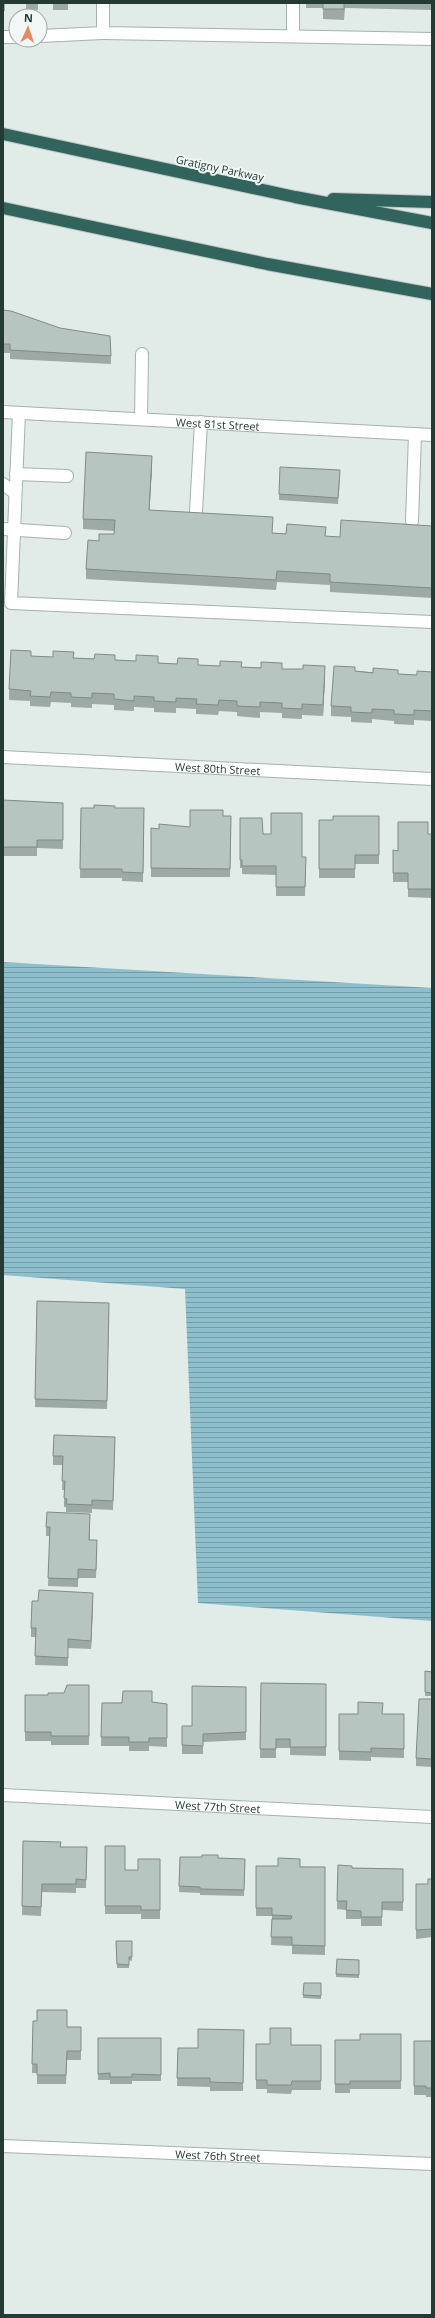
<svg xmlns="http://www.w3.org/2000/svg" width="435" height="2318" font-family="'Open Sans',sans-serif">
<defs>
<pattern id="water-rules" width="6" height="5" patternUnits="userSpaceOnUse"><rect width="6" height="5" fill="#8dbfcc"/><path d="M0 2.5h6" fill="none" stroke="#739ca6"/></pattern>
</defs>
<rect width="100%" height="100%" fill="#e1ebe7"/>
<!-- water -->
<polygon fill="url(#water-rules)" points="3,962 432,988 432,1621 198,1603 185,1289 3,1275"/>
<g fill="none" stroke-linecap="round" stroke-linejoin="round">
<defs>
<g id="minor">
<polyline points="103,3 103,33 432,39"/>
<polyline points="40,36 103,33"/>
<polyline points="293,36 293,3"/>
<polyline points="3,37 16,37"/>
<path id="s1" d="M3,412L432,435"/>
<polyline points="19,413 11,603 432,622"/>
<polyline points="141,419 142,354"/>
<polyline points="16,474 67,476"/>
<polyline points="3,484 15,493"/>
<polyline points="196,511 201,422"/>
<polyline points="412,521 415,434"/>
<polyline points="3,529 65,533"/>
<path id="s2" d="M3,757L432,779"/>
<path id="s3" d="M3,1795L432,1817"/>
<path id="s4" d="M3,2146L432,2164"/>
</g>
<g id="highway">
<polyline points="3,134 295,197 432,223"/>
<polyline points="333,199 432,202"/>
<polyline points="3,208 267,264 432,294"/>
</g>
</defs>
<!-- minor casing -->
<use href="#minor" stroke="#a4b2ae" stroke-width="14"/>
<!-- highway casing -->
<use href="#highway" stroke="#c1c8c6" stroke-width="14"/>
<!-- minor -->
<use href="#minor" stroke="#fff" stroke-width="12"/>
<!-- highway -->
<use href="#highway" stroke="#31645c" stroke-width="12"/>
</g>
<!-- wall -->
<g fill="#9da9a5">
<rect x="3" y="3" width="2" height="8"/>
<polygon points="26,3 38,3 38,10 26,9"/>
<rect x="53" y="3" width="15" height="7"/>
<polygon points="306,3 432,3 432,10 345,8 344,20 323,19 323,8 306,8"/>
<polygon points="3,310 111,356 111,364 10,359 10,353 3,353"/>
<polygon points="152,467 149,510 273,533 340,537 432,526 432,598 330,592 330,585 277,582 276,590 86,579 86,569 99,541 114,534 114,531 83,529 83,519"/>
<polygon points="340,477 338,504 279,500 279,494"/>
<polygon points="31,656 115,660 177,664 198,665 242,667 282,669 325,677 323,716 302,715 302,719 282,718 282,713 260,712 260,718 237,716 237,712 219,711 218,715 196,714 196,709 176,708 176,713 154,712 154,708 134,707 134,711 114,710 114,705 92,704 92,708 71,707 71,703 51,702 50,707 30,706 30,701 9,700 9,689"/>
<polygon points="355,671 417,675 432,672 432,721 414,720 414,725 394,724 394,721 372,719 372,723 351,722 351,717 331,716 331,706"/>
<polygon points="3,800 63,803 63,849 37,848 37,856 3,856"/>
<polygon points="81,808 144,808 143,882 122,881 122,878 80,878"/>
<polygon points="223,816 231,816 230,877 151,877 151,828 159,829 190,827"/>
<polygon points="379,816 379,864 355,864 355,878 319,878 319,820 333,820"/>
<polygon points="240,818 263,834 302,857 306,857 305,896 276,896 276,875 242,874 242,868 240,868"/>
<polygon points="428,834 432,834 432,898 408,897 408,882 393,882 393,850 398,851"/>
<polygon points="37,1301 109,1303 107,1409 35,1407"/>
<polygon points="115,1446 113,1510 92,1509 92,1513 66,1512 66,1507 64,1507 64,1490 62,1490 63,1465 53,1465 53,1456"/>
<polygon points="90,1523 90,1540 97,1549 96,1578 78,1578 78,1587 48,1586 50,1536 46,1536 46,1527"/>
<polygon points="93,1602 91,1649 68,1648 68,1666 35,1665 36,1637 31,1637 31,1628"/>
<polygon points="425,1671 432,1672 432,1696 425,1696"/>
<polygon points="261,1683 326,1684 326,1756 290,1755 290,1748 276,1748 276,1758 260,1758"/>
<polygon points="89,1685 89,1745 51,1745 51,1741 25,1741 25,1695 48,1695 64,1693"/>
<polygon points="246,1687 246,1740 203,1742 203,1754 182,1754 182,1726 192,1726"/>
<polygon points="432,1699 432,1767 416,1766 416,1758"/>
<polygon points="152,1702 167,1704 167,1747 149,1746 149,1751 129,1751 129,1746 101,1746 102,1703"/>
<polygon points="339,1714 404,1714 404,1758 371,1757 371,1761 339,1760"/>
<polygon points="23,1841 61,1847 87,1847 86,1888 76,1888 76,1893 42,1892 41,1916 22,1915"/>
<polygon points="105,1846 125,1870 138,1870 160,1859 160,1919 141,1919 141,1914 105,1914"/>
<polygon points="180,1857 245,1859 244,1896 200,1895 200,1893 179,1892"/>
<polygon points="338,1865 352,1868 403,1869 403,1911 382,1910 382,1926 361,1926 361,1919 346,1919 346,1910 337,1909"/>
<polygon points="256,1866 325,1867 325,1955 292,1954 292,1946 271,1945 272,1916 256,1916"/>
<polygon points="432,1879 432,1937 416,1939 416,1884 428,1884"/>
<polygon points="116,1941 132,1941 132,1961 129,1960 129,1968 117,1968"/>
<polygon points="337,1959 359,1960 359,1978 336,1977"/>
<polygon points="304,1983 321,1983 321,1999 303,1998"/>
<polygon points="33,2021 67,2027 81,2027 81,2060 67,2060 66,2084 37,2084 37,2073 32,2073"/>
<polygon points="244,2030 243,2091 210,2091 210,2087 177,2086 178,2048 198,2048"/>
<polygon points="401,2034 401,2089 350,2089 350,2093 335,2093 335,2040 360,2040"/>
<polygon points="98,2038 161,2038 161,2081 132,2081 132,2084 110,2084 110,2080 98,2080"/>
<polygon points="414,2041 432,2041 432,2097 426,2097 426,2095 414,2095"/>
<polygon points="256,2044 291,2045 321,2045 321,2090 292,2090 291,2094 267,2093 267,2089 256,2089"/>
</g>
<!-- shaded-wall -->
<g fill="#808a86">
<polygon points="152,456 152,467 149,520 149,510"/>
<polygon points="325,666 325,677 323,716 323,705"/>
<polygon points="93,1593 93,1602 91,1649 91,1641"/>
</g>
<!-- building -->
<g fill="#b7c5c0" stroke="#808a86">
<rect x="323" y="3" width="21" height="6"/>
<polygon points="3,310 11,311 60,328 110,336 111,356 10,350 10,344 3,344"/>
<polygon points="86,452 152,456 149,510 273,517 272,533 286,534 287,524 326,527 325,536 340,537 341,520 432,526 432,588 330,582 330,574 277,571 276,580 86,569 88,540 99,541 99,534 114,534 115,520 83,519"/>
<polygon points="280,467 340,470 338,498 279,494"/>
<polygon points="11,650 31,651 31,656 53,657 53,651 74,652 73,658 94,659 95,654 115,655 115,660 136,661 136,655 158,656 158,663 177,664 178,658 198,659 198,665 220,666 220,661 242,662 241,667 261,668 261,662 282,663 282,669 303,669 303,665 325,666 323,705 302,704 302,709 282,708 282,703 260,702 260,707 237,706 237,701 219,700 218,705 196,704 197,699 176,698 176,702 154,701 154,697 134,696 134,701 114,699 114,694 92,693 92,698 71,697 71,693 51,692 50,697 30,696 31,691 9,689"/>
<polygon points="334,666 355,667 355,671 373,673 373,668 398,670 398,674 417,675 417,671 432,672 432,711 414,710 414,715 394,714 394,710 372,709 372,713 351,712 351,707 331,706"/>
<polygon points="3,800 63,803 63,840 37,840 37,847 3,847"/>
<polygon points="94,805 115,806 115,808 144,808 143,873 122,872 122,869 80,869 81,808 94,808"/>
<polygon points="190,810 223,810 223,816 231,816 230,869 151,868 151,828 159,829 159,824 190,827"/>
<polygon points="271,813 302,813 302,857 306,857 305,887 276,887 276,866 242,866 242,860 240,860 240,818 262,818 263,834 271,834"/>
<polygon points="333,816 379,816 379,855 355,855 355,869 319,869 319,820 333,820"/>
<polygon points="398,822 428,822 428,834 432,834 432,889 408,889 408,873 393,873 393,850 398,851"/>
<polygon points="37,1301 109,1303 107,1401 35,1399"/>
<polygon points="54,1435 115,1437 113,1501 92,1500 92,1505 66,1504 67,1499 64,1498 65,1481 62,1481 63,1456 53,1456"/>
<polygon points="47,1512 90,1514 89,1540 97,1540 96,1570 78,1569 78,1579 48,1578 50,1527 46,1527"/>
<polygon points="39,1590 93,1593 91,1641 68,1639 68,1658 35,1656 36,1628 31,1628 32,1601 38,1601"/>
<polygon points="425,1671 432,1672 432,1693 425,1692"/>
<polygon points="261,1683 326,1684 326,1747 290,1747 290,1739 276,1739 276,1749 260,1749"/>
<polygon points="67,1685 89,1685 89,1736 51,1736 51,1732 25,1732 25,1695 48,1695 48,1693 64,1693"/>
<polygon points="192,1686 246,1687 246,1732 203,1734 203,1746 182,1745 182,1726 192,1726"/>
<polygon points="123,1691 152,1691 152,1702 167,1704 167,1738 149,1738 149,1742 129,1742 129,1737 101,1737 102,1703 122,1703"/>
<polygon points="419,1699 432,1699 432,1759 416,1758"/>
<polygon points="358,1702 383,1703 382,1714 404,1714 404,1749 371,1748 371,1752 339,1751 339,1714 358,1714"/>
<polygon points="23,1841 61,1842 60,1847 87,1847 86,1880 76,1879 76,1884 42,1884 41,1907 22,1906"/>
<polygon points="105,1846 125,1846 125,1870 138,1870 138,1859 160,1859 160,1910 141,1910 141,1906 105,1906"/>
<polygon points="202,1855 218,1855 218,1858 245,1859 244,1890 200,1889 200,1887 179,1886 180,1857 202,1857"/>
<polygon points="278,1858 300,1859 300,1867 325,1867 325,1946 292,1945 292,1937 271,1937 272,1919 291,1919 292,1916 272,1915 272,1908 256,1908 256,1866 278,1866"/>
<polygon points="338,1865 352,1866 352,1868 403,1869 403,1902 382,1902 382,1917 361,1917 361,1911 346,1910 347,1901 337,1901"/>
<polygon points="428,1879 432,1879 432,1929 416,1930 416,1884 428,1884"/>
<polygon points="116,1941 132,1941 132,1957 129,1957 129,1965 117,1964"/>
<polygon points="337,1959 359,1960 359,1975 336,1974"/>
<polygon points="304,1983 321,1983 321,1996 303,1995"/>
<polygon points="37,2010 67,2010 67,2027 81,2027 81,2051 67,2051 66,2075 37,2075 37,2064 32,2064 33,2021 37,2021"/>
<polygon points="270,2028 291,2028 291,2045 321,2045 321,2081 292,2081 291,2085 267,2085 267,2080 256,2080 256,2044 270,2044"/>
<polygon points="198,2029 244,2030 243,2083 210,2082 210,2078 177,2078 178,2048 198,2048"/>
<polygon points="360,2034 401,2034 401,2081 350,2081 350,2084 335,2084 335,2040 360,2040"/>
<polygon points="98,2038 161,2038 161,2075 132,2074 132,2077 110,2077 110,2073 98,2074"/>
<polygon points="414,2041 432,2041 432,2088 426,2088 426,2086 414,2086"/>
</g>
<g text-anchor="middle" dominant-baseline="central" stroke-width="4" stroke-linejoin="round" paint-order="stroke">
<!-- street labels -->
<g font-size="11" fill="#233a35" stroke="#f1f7f5">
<text transform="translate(220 168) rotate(12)">Gratigny Parkway</text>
<text stroke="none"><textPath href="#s1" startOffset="215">West 81st Street</textPath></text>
<text stroke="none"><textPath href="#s2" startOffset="215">West 80th Street</textPath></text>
<text stroke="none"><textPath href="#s3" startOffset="215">West 77th Street</textPath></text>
<text stroke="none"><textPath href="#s4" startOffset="215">West 76th Street</textPath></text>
</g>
</g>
<!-- border -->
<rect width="435" height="2318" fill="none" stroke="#233a35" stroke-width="8"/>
<!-- north arrow -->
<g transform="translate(28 28) rotate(3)"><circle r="19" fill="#f1f7f5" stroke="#9faba8"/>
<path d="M0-3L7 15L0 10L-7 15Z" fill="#e78962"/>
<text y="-6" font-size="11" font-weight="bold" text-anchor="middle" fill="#233a35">N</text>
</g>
</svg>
